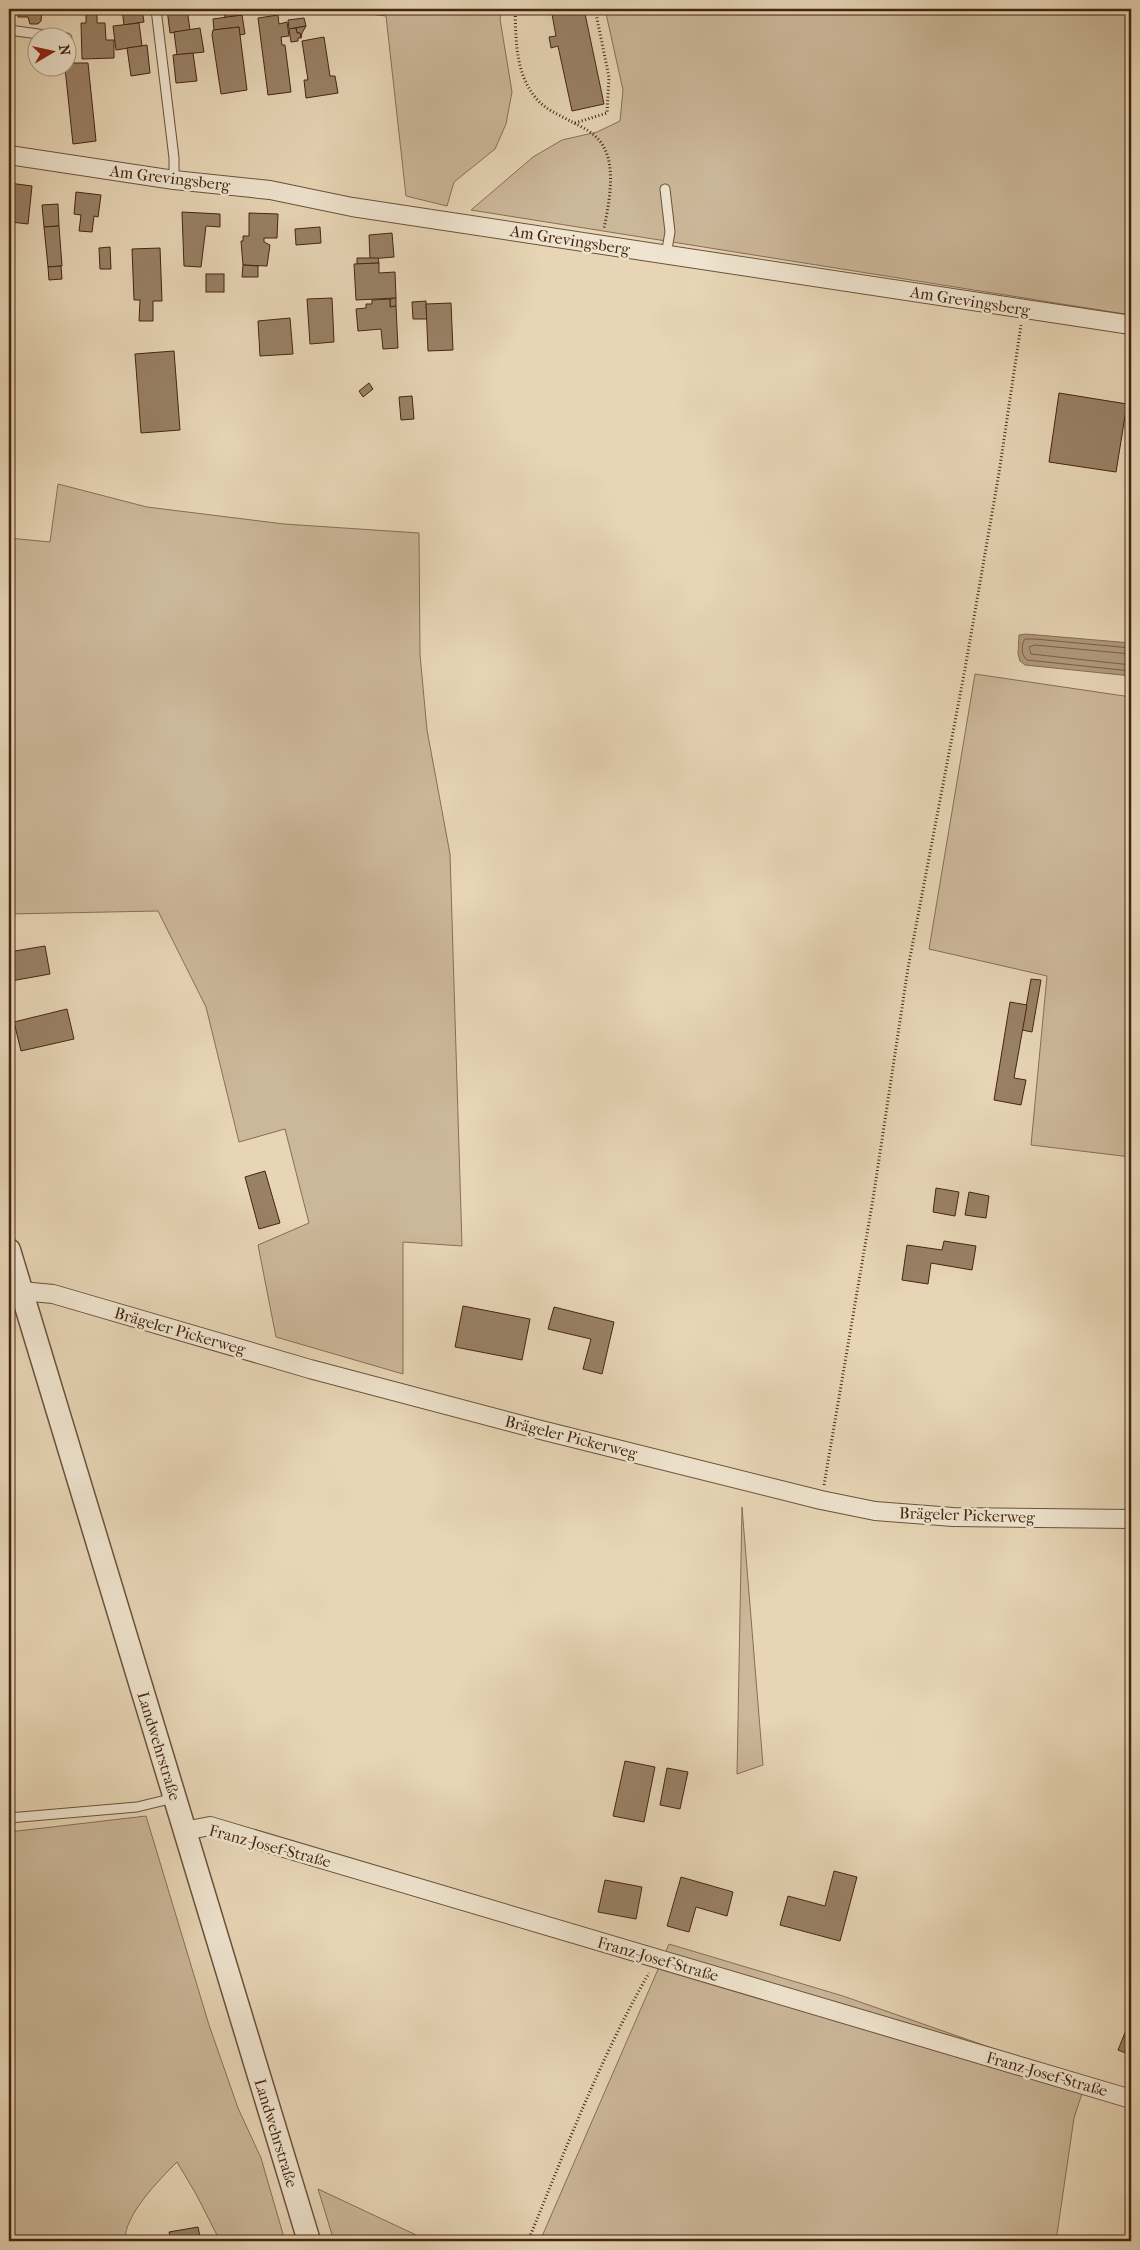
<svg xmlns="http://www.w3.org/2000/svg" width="1140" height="2250" font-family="'IM FELL French Canon',serif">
<rect width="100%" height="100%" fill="#e7d5b5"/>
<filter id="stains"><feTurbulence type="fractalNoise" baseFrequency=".004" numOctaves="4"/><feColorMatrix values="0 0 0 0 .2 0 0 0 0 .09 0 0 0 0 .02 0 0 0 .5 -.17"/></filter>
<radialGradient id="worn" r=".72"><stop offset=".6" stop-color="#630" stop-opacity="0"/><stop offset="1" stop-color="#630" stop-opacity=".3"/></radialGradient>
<!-- green -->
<g fill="#cbb799" stroke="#886e55">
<polygon points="327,9 502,9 500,19 512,92 506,124 495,149 454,182 447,206 406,196 386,16"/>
<polygon points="605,9 1131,9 1131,315 471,210 533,157 562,140 597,132 620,121 623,90"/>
<polygon points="58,484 147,507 284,524 419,533 420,655 427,730 450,854 462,1246 403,1242 403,1374 276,1337 258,1245 309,1223 285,1129 239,1142 206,1007 158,911 9,914 9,538 50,542"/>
<polygon points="975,674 1131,697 1131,1157 1031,1145 1047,976 929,949"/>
<polygon points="742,1507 763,1765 737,1774"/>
<path d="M146,1816L209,2025L238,2108L261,2158L285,2241H220L196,2194L177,2162C159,2180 124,2215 125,2241H9V1832Z"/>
<polygon points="669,1944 843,1996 1086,2081 1074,2118 1056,2241 540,2241"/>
<polygon points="318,2189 429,2241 334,2241"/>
</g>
<!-- water -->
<polygon fill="#b0997d" stroke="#856b52" points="1026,634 1131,643 1131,676 1025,665 1020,661 1018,654 1019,635"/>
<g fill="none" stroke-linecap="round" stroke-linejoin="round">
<!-- shore -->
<g stroke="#7a5f47" stroke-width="1">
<path d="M1131,648L1035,639H1025C1021,644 1021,656 1027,660L1131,671"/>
<polyline points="1131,654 1035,645 1029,647 1031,654 1131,665"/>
</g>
</g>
<!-- building -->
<g fill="#998166" stroke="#442511">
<polygon points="18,9 42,9 41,21 38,24 30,24 28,17 18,17"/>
<polygon points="86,9 97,9 97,23 105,23 106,40 114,40 114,58 82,59 81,23 86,23"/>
<polygon points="122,9 142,9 144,22 124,25"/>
<polygon points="167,9 187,9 190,30 170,33"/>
<polygon points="224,9 241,9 242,15 225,18"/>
<polygon points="551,9 584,9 604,104 572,111 558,46 551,48 549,37 556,36"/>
<polygon points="242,15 245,34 239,35 239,27 214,30 213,19"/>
<polygon points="278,15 279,24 287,22 289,36 281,37 282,45 285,45 291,92 268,95 258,18"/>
<polygon points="304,18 306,26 289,29 288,20"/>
<polygon points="139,23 142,46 116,50 113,26"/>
<polygon points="306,26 302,33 301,38 300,33 297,33 296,28"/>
<polygon points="239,27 247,90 221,94 212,35 213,30"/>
<polygon points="200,28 204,52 177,55 174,32"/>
<polygon points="296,28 297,33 300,33 301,38 298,38 298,41 291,42 289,29"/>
<polygon points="324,37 330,76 335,76 338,93 306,98 304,80 308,80 302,41"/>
<polygon points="147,45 150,73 131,76 127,48"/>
<polygon points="193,53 197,81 176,83 173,55"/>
<polygon points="68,63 88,63 96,141 73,144 65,68 68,68"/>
<polygon points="9,183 32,186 28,224 11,222 13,205 9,205"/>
<polygon points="76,192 101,195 98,217 94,216 92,232 79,231 81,215 74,214"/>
<polygon points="58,204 59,226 44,227 42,205"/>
<polygon points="182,212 220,214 220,227 206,226 201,267 184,266"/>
<polygon points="249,213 278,214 277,238 264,238 264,242 270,245 267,266 243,265 241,241 243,241 243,236 249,236"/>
<polygon points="59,226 62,266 48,267 44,227"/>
<polygon points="320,227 321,243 296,245 295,229"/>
<polygon points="392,233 394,257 370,259 369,235"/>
<polygon points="110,247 111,269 100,269 99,248"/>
<polygon points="160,248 162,301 153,301 153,321 139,321 140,300 134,300 132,249"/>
<polygon points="357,258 378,258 379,263 357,264"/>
<polygon points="379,263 379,273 395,272 396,298 356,300 354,264"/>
<polygon points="243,265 258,266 258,277 242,277"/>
<polygon points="61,266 62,279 49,280 48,267"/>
<rect x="206" y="274" width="18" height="18"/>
<polygon points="332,298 334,342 310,344 307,299"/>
<polygon points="396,298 396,306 390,307 390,299"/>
<polygon points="390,299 390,307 396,306 398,348 383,349 381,329 358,331 356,309 366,308 366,304 372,304 372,300"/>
<polygon points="426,301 427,319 413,319 412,302"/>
<polygon points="451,303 453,350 428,351 426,304"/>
<polygon points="290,318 293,354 260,356 258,321"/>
<polygon points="174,351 180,430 141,433 135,354"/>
<polygon points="369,383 373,389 363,397 359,391"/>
<polygon points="1059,393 1127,404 1116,472 1049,462"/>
<polygon points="412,396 414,419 401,420 399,397"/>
<polygon points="45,946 50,974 11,981 9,952"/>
<polygon points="1031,979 1041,980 1032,1032 1022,1030"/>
<polygon points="1010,1002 1027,1005 1014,1078 1026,1080 1021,1105 994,1100"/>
<polygon points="67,1009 74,1039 21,1051 14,1022"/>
<polygon points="265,1171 280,1223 259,1229 245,1177"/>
<polygon points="936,1188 959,1192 955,1216 933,1212"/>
<polygon points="969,1192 989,1196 986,1218 965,1215"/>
<polygon points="944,1241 976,1246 972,1270 931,1263 928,1284 902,1280 907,1245 942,1250"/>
<polygon points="463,1306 530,1319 522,1360 455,1347"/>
<polygon points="554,1307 614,1322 602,1374 583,1369 591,1339 548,1329"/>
<polygon points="625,1761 655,1767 644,1822 613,1816"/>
<polygon points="667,1768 688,1772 680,1809 660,1805"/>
<polygon points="834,1871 857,1877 840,1941 780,1925 788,1896 825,1906"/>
<polygon points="681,1877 733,1892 727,1916 696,1907 689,1932 667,1926"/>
<polygon points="605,1880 642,1887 636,1919 598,1912"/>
<polygon points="1131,2018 1131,2055 1118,2050"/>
<polygon points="198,2227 201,2241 171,2241 169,2232"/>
</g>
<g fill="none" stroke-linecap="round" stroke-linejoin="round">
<defs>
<g id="service">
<polyline points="156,9 174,158 174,180"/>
<polyline points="9,30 67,38"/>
<polyline points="665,189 670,232 666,255"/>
<polyline points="9,1818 137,1807 174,1798"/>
</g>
<g id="minor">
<polyline points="9,155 174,180 270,190 352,207 1131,325"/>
<polyline points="21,1291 53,1294 310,1369 537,1429 821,1500 875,1511 953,1517 1131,1519"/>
<polyline points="184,1831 210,1826 1131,2099"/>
</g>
<polyline id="tertiary" points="9,1250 309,2241"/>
</defs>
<!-- service casing -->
<use href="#service" stroke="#6d513a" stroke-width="11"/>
<!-- minor casing -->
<use href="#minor" stroke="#6d513a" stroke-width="20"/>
<!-- tertiary casing -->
<use href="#tertiary" stroke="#6d513a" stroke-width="25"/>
<!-- path -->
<g stroke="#442511" stroke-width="3" stroke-dasharray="1 2.5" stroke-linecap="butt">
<path d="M515,9C516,39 515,72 535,97C544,109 558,114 570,121C578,125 589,130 596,137C619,158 609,202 604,229"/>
<polyline points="575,123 607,113 609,77 595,9"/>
<polyline points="824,1485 873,1199 908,968 965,669 999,473 1021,325"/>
<path d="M528,2241C565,2151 600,2058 649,1973"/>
</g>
<!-- service -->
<use href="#service" stroke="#efe4cf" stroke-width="9"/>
<!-- minor -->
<use href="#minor" stroke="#efe4cf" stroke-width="18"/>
<!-- tertiary -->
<use href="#tertiary" stroke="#efe4cf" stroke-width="22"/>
</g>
<g text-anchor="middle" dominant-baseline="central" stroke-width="5" stroke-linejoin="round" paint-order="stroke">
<!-- street labels -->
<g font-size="16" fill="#442511" stroke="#efe4cf">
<text transform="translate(170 178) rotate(7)">Am Grevingsberg</text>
<text transform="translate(570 240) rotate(9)">Am Grevingsberg</text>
<text transform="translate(970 301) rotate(9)">Am Grevingsberg</text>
<text transform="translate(180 1331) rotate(16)">Brägeler Pickerweg</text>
<text transform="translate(571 1437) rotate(14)">Brägeler Pickerweg</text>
<text transform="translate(967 1515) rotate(2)">Brägeler Pickerweg</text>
<text transform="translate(159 1746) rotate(73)">Landwehrstraße</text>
<text transform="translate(270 1846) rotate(15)">Franz-Josef-Straße</text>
<text transform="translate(658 1959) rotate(16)">Franz-Josef-Straße</text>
<text transform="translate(1047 2074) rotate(16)">Franz-Josef-Straße</text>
<text transform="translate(276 2133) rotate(73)">Landwehrstraße</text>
</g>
</g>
<!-- margin -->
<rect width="1140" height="2250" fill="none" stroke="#e7d5b5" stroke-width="30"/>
<rect x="10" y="10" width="1120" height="2230" fill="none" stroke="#442511" stroke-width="2.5"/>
<rect x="15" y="15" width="1110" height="2220" fill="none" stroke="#442511"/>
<!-- north arrow -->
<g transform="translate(52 52) rotate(81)"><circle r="24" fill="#efe4cf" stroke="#ab9883"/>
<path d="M0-4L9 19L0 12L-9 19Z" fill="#8f2418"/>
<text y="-8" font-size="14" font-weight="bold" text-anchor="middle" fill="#442511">N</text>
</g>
<rect width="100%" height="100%" filter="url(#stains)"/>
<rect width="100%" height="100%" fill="url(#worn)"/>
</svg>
